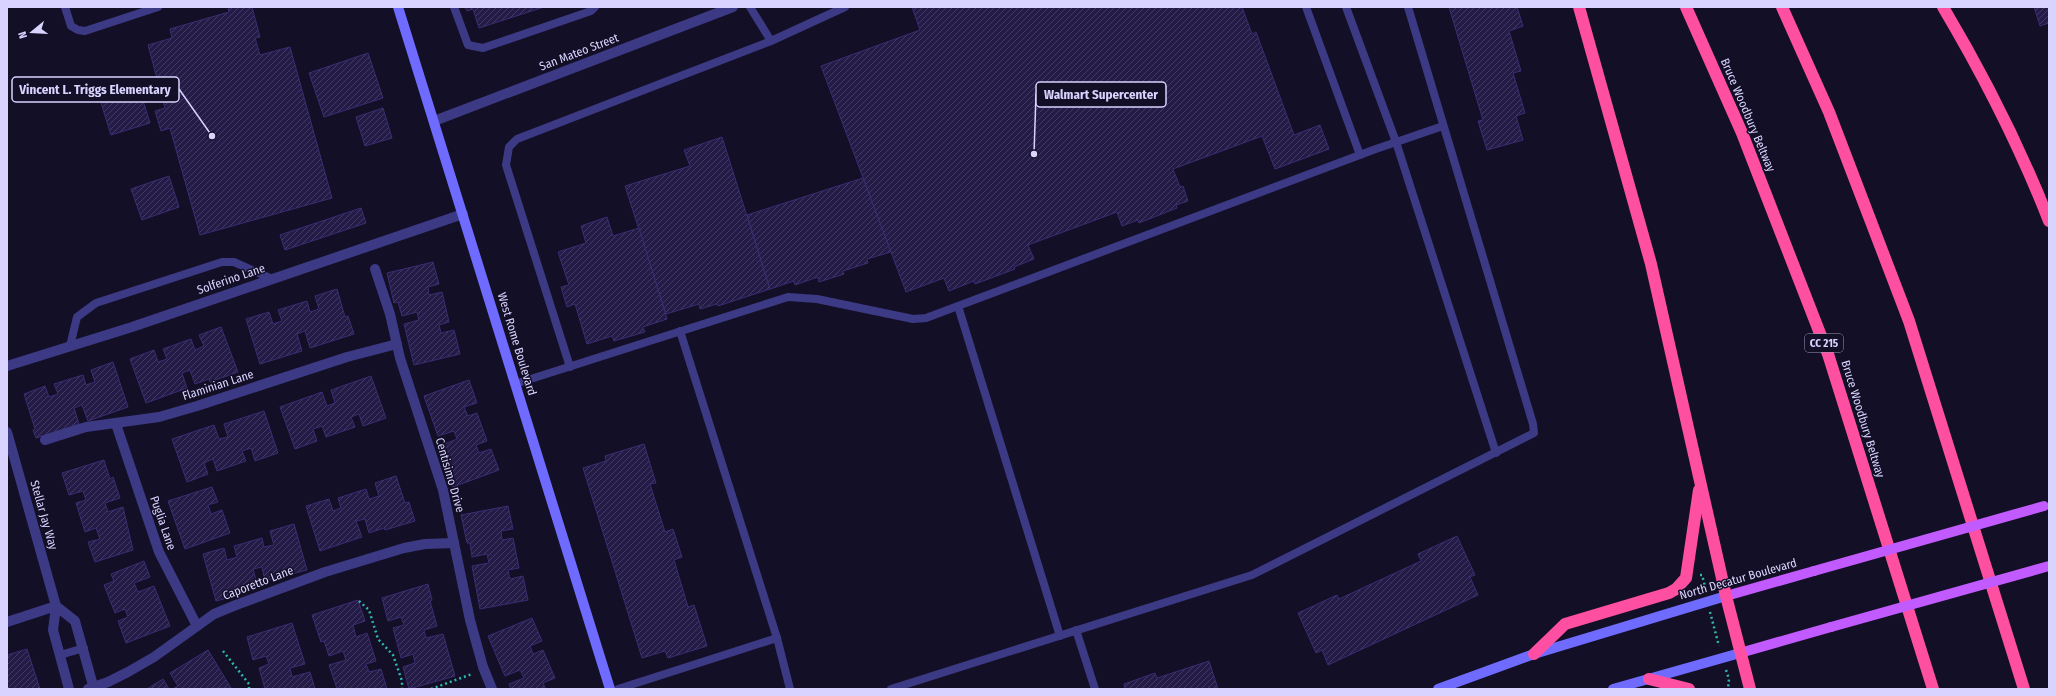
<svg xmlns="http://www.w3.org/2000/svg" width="2056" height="696" font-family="'Fira Sans Condensed',sans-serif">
<defs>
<pattern id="building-hatch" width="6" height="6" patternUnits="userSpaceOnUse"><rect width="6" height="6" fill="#241b47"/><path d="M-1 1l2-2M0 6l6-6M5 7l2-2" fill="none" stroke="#433b63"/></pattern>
</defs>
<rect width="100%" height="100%" fill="#130f26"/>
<!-- building -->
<g fill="url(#building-hatch)" stroke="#3b2d73">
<polygon points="228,7 252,7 260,37 255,38 260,55 290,47 332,198 200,235 170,128 161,131 155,111 165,108 148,45 172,38 170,29 229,12"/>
<polygon points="465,7 544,7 479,28 473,9 467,11"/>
<polygon points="912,7 1242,7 1252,34 1256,32 1294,135 1320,125 1329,149 1275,169 1262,136 1173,169 1180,187 1183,186 1188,201 1176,205 1177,208 1139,223 1138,220 1122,226 1117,212 1028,245 1034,259 1014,267 1015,269 975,284 974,281 949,291 944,278 906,292 821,66 920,30"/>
<polygon points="1449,7 1517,7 1523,26 1509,31 1521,71 1513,73 1525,113 1516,116 1523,140 1487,150 1478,121 1483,120"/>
<polygon points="2034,7 2049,7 2049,23 2040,26"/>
<polygon points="368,53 383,98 324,117 309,73"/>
<polygon points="140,91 150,123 111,135 101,103"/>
<polygon points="383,108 392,138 365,146 356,117"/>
<polygon points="722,137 770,289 718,306 717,304 700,309 699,304 666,314 625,186 690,166 684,150"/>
<polygon points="169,176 179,207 142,220 131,189"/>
<polygon points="863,178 891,252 867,259 868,263 843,271 844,274 819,282 818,277 795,285 794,281 770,289 747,215"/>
<polygon points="361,208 366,223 285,250 280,235"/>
<polygon points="607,217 613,236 639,228 667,319 643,327 645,332 614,341 612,336 587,344 575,304 567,307 561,287 569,285 558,252 586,243 581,226"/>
<polygon points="433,262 439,284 428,287 429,295 442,292 449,322 439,325 441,333 454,330 460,354 414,365 404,324 419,320 417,312 402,316 398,302 394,303 387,273"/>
<polygon points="337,289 345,317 348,316 354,334 310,348 305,331 297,334 302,351 260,364 246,319 269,312 273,324 282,321 278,310 307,301 310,312 319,309 315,296"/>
<polygon points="221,327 238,372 210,382 209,379 195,384 190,370 182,373 187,388 146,403 130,359 154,350 158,362 167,359 163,349 191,339 195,350 204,346 199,335"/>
<polygon points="113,362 128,407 88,421 82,405 74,408 79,424 36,438 33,430 35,429 24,394 45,386 49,397 58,394 54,384 83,375 86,385 95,382 91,370"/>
<polygon points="371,376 386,418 363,426 359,414 351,417 355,427 326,437 322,426 313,429 317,441 295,449 280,407 322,392 327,406 335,403 331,390"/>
<polygon points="469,380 477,403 464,407 468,416 477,413 487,441 476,445 479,453 491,449 499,470 453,487 445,465 449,464 442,445 457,439 454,431 438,436 424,396"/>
<polygon points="264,411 278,453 255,461 251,448 242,451 246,461 217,471 213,459 204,463 208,474 187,482 172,439 214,425 219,439 228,437 224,424"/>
<polygon points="644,444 656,483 650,484 665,532 673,529 682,557 674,560 688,607 694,605 707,646 668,658 665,651 642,658 583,468 606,461 605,456"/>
<polygon points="104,460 110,479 113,477 120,498 105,503 108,512 123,507 133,550 95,562 88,542 100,539 96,528 85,532 76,503 86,500 83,491 69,495 62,473"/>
<polygon points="396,476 405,503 409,502 415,521 385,530 384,528 369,533 365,519 356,521 362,537 320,551 306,506 329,499 333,511 341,508 338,498 366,489 369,499 379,496 375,483"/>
<polygon points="212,487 218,502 208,505 211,514 222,510 230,533 185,549 168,501"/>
<polygon points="508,506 513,529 501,531 502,540 513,538 519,568 508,570 510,579 523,576 528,600 480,609 472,566 489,563 487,554 472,557 470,543 467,543 461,515"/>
<polygon points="294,524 307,570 265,581 262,567 253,569 257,584 238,590 239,595 216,601 203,554 224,548 227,560 237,557 234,546 262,538 264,547 274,545 270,531"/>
<polygon points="1457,536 1475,575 1470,577 1478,595 1328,665 1322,650 1316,653 1298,613 1337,595 1339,599 1421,561 1418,554"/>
<polygon points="144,561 150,577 134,583 138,592 154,586 170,626 126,643 118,621 128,617 125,609 115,613 104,585 114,581 111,574"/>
<polygon points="428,584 432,600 430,601 437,626 424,630 426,638 443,634 455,676 409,689 403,667 415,663 413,654 401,658 393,628 404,625 401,617 388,621 382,598"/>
<polygon points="358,600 365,621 353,625 356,637 367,633 376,661 366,664 369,672 381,669 387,689 337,689 329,665 346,660 343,651 329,656 324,641 321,642 312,615"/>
<polygon points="532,618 542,641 530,646 533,654 543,650 555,678 543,683 546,689 511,689 509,684 524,678 520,670 505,676 488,636"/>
<polygon points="292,623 305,664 290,668 292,677 310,672 315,689 265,689 259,668 269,664 266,656 253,660 247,637"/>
<polygon points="27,649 40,689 7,689 7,655"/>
<polygon points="208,650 231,688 173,689 178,686 170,673"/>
<polygon points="1209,661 1218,689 1125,689 1124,684 1155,673 1157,678"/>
<polygon points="163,679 169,689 147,689"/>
</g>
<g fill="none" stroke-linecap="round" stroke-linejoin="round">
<!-- path -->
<g stroke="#2fb8b0" stroke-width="2.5" stroke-dasharray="2 3" stroke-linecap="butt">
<polyline points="1700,575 1702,575 1706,590"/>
<polyline points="359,601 369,610 378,639 393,655 402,681 402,689"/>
<polyline points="1710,612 1719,646"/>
<polyline points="223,651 249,684 249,689"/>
<polyline points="1726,670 1729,679 1728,689"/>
<polyline points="431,689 472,674"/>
</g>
<!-- lane -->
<g stroke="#3d3a85" stroke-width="8">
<polyline points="65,7 71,26 78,30 85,31 158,7"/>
<polyline points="454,7 468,45 483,48 591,11 595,7"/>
<polyline points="750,7 771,41"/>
<polyline points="1306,7 1360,155"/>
<polyline points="1346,7 1396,142 1496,453"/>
<polyline points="958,306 1060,636"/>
<polyline points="680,331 777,638"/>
<polyline points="70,346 77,317 96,303 222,262 234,262 272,279"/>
<polyline points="570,367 506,165 509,147 517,139 771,41 845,7"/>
<polyline points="515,384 788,297 817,299 913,319 926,318 1373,150 1443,126"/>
<polyline points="1076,630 1095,689"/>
<polyline points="60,655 84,648"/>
<polyline points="618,689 777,638 790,689"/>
<polyline points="891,689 1252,575 1534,433 1533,424 1408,7"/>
</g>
<!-- street -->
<g stroke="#3d3a85" stroke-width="10">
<polyline points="434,121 733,7"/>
<polyline points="375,269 390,314 400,358 443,490 470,620 483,667 492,689"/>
<polyline points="7,366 132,327 463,214"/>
<polyline points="116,424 159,552 197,626"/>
<polyline points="7,432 56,606 53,630 69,689"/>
<polyline points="45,440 86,427 159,417 197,406 347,357 397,344"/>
<polyline points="56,606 75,621 94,689"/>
<polyline points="7,622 56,606"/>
<polyline points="88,689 108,682 128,672 154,657 214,614 236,605 325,572 404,548 425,544 454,543"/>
</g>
<!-- secondary -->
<g stroke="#6f6bff" stroke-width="10">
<polyline points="398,7 610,689"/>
<polyline points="1438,689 1534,654 1726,596"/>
<polyline points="1613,689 1740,653"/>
</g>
<!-- primary -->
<g stroke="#c25bff" stroke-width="10">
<polyline points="1726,596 1814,571"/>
<polyline points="1740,653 1831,627"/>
</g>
<!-- highway -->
<g stroke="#ff4fa3" stroke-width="12">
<polyline points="1579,7 1651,264 1726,596 1750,689"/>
<polyline points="1686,7 1742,133 1828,354 1933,689"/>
<polyline points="1782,7 1829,112 1909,321 2024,689"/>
<path d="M1943,7C1984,76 2020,147 2049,221"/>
<polyline points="1534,654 1565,624 1669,593 1676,589 1686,578 1699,490"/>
<polyline points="1649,679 1689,689"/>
</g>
<!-- primary-bridge -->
<g stroke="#c25bff" stroke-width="10">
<polyline points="1814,571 2044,506"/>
<polyline points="1831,627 2049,566"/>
</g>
</g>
<g text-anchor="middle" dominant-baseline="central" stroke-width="3" stroke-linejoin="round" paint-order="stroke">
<!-- shield labels -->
<rect fill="#130f26" stroke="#9e99be" stroke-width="1" x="1805" y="334" width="38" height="18" rx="3"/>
<g font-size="11" font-weight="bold" fill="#d9d4ff">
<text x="1824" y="343">CC 215</text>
</g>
<!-- street labels -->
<g font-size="12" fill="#d9d4ff" stroke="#130f26">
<text transform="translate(579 52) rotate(-21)">San Mateo Street</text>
<text transform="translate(1748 115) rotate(67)">Bruce Woodbury Beltway</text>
<text transform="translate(231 279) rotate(-19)">Solferino Lane</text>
<text transform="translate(517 344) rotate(73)">West Rome Boulevard</text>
<text transform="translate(218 385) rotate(-18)">Flaminian Lane</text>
<text transform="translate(1863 419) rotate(73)">Bruce Woodbury Beltway</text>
<text transform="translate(450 475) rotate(74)">Centisimo Drive</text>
<text transform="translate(44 515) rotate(74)">Stellar Jay Way</text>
<text transform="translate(163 523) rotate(71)">Puglia Lane</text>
<text transform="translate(1738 579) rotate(-16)">North Decatur Boulevard</text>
<text transform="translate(258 583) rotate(-21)">Caporetto Lane</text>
</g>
</g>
<!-- callouts -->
<path fill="none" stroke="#d9d4ff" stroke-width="1.5" d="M212 136L179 89M1034 154L1036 94"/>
<g fill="#d9d4ff" stroke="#130f26" stroke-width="1.5">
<circle cx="212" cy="136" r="4"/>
<circle cx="1034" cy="154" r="4"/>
</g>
<g fill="#130f26" stroke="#d9d4ff" stroke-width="1.5">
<rect x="12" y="77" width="167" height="25" rx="4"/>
<rect x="1036" y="82" width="130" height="25" rx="4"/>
</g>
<g font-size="13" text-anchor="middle" font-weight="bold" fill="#d9d4ff">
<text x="95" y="94">Vincent L. Triggs Elementary</text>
<text x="1101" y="99">Walmart Supercenter</text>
</g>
<!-- border -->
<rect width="2056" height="696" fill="none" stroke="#d9d4ff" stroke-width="16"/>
<!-- north arrow -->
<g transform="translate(32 32) rotate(252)" stroke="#130f26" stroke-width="3" paint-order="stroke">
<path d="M0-3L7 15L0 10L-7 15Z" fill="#d9d4ff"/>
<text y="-6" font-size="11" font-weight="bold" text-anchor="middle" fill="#d9d4ff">N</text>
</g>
</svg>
